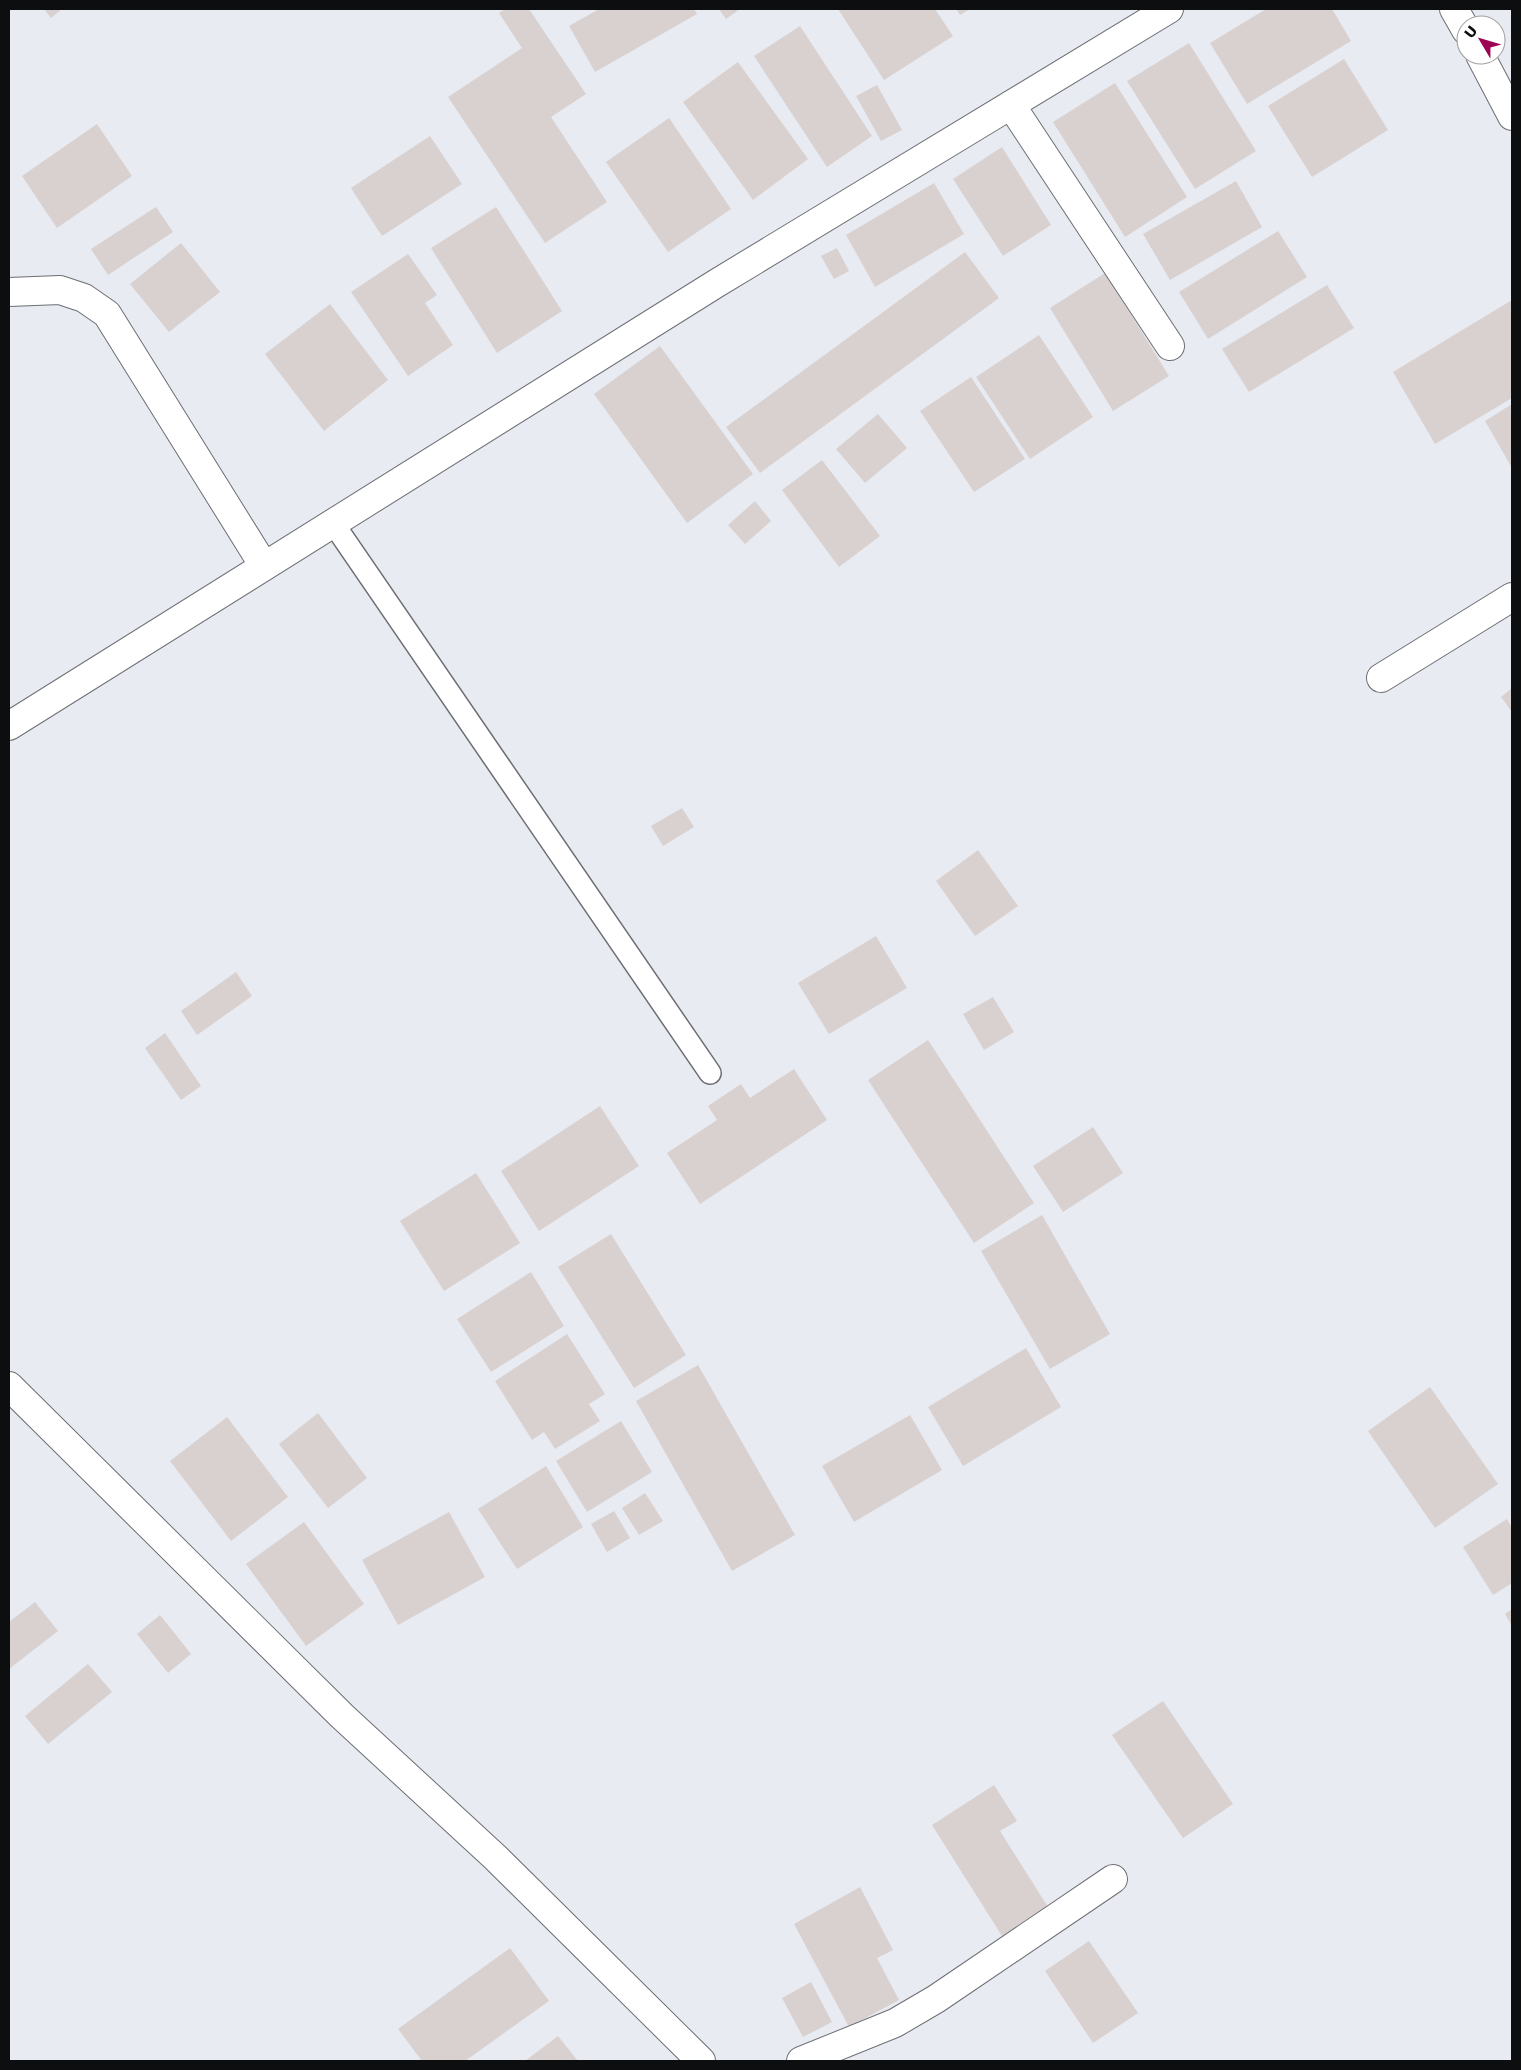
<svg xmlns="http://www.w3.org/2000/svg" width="1521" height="2070" font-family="'DejaVu Sans',sans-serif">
<rect width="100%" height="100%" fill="#e8ebf1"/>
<!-- building -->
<g fill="#d9d1d0">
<polygon points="44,9 62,9 51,18"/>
<polygon points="505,9 529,9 586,94 551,117 607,202 545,243 448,97 522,48 499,13"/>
<polygon points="599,9 694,9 697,14 595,72 569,26"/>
<polygon points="719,9 740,9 726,19"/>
<polygon points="838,9 935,9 953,36 884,80"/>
<polygon points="956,9 970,9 960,15"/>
<polygon points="1266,9 1332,9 1351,41 1247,104 1210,43"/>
<polygon points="800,26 872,136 827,167 754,56"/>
<polygon points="1189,43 1256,151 1195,189 1127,81"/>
<polygon points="1344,59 1388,130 1312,177 1268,106"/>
<polygon points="738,62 808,159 753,200 683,102"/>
<polygon points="1115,83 1187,197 1125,237 1053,122"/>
<polygon points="877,85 902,130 881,141 856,96"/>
<polygon points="669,118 731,209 668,252 606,162"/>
<polygon points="97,124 132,176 57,228 22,176"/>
<polygon points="430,136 462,184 382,236 351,188"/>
<polygon points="1002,147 1051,225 1003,256 953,179"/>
<polygon points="1236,181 1262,227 1170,280 1143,234"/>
<polygon points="934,183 964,234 875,287 846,235"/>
<polygon points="156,207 173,232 108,275 91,249"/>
<polygon points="496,207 562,311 497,353 431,248"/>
<polygon points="1278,231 1307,277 1208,339 1179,292"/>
<polygon points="181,243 220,292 169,332 130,284"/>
<polygon points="837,248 849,271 834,279 821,256"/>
<polygon points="965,252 999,298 760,473 726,427"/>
<polygon points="408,254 437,295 425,303 453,345 408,376 351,292"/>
<polygon points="1105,273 1169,376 1113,411 1050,308"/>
<polygon points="1327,285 1354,328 1249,392 1222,349"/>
<polygon points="1512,300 1512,398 1435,444 1393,372"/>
<polygon points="330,304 388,380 324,431 265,354"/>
<polygon points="1039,335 1093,417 1030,459 976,377"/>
<polygon points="660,346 753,474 687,523 594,394"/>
<polygon points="971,377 1025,459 974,492 920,411"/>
<polygon points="1512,404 1512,468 1485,421"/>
<polygon points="878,414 907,448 865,483 836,449"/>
<polygon points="822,460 880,536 839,567 782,490"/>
<polygon points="755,501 771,521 745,544 728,525"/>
<polygon points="1512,688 1512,712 1501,697"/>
<polygon points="682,808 694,827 663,846 651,826"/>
<polygon points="978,850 1018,906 975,936 936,881"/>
<polygon points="876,936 907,988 829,1034 798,983"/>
<polygon points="236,972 252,996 197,1035 181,1011"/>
<polygon points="993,997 1014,1032 984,1050 963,1014"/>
<polygon points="165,1033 201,1086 181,1100 145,1048"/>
<polygon points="928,1040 1034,1203 974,1243 868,1080"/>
<polygon points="794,1069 827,1120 700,1204 667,1153 717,1120 708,1106 741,1084 750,1098"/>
<polygon points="600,1106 639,1166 539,1231 501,1171"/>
<polygon points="1093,1127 1123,1173 1063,1212 1033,1166"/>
<polygon points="476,1173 520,1243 444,1291 400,1221"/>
<polygon points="1042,1215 1110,1334 1050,1369 981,1251"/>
<polygon points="611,1234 686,1355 634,1388 558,1267"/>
<polygon points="531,1272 564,1326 491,1372 457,1319"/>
<polygon points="567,1334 605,1394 589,1404 600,1421 555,1449 544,1432 532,1440 495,1381"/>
<polygon points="1026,1348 1061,1407 963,1466 928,1407"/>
<polygon points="698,1365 795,1535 732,1571 636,1401"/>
<polygon points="1430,1387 1498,1484 1435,1528 1368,1431"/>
<polygon points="318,1413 367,1478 328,1508 279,1444"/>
<polygon points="910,1415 942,1470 854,1522 822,1466"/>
<polygon points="227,1417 288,1497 231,1541 170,1461"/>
<polygon points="621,1421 652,1472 587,1512 556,1461"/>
<polygon points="546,1466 583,1527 517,1569 478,1509"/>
<polygon points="645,1493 663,1521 639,1535 622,1508"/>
<polygon points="614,1511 630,1538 607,1552 591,1524"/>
<polygon points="449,1512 485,1577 398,1625 362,1560"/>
<polygon points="1507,1519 1512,1528 1512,1583 1493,1595 1463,1547"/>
<polygon points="304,1522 364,1604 306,1646 246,1564"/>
<polygon points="35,1602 58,1631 9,1669 9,1622"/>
<polygon points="1512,1609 1512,1626 1505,1614"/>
<polygon points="160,1615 191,1654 168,1673 137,1634"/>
<polygon points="88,1664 112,1692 48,1744 25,1716"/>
<polygon points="1163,1701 1233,1804 1183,1838 1112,1735"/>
<polygon points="994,1785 1017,1821 1000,1831 1048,1907 1002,1936 932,1825"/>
<polygon points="860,1887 893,1950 877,1958 899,2000 849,2027 794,1924"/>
<polygon points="1089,1941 1138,2013 1093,2043 1045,1971"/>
<polygon points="510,1948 549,2001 465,2061 422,2061 398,2029"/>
<polygon points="811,1982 832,2022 803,2037 782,1998"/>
<polygon points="558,2036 578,2061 525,2061"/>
</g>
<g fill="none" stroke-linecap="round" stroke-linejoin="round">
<defs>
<polyline id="lane" points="333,523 710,1073"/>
<g id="street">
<polyline points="1011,105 1170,346"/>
<polyline points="9,292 60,290 84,298 107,314 264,566"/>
<polyline points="1381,678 1512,597"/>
<polyline points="9,1386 342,1716 496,1858 701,2061"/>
<polyline points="801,2061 895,2023 936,1999 1113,1879"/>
</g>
<g id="secondary">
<polyline points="1454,9 1466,30"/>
<polyline points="1480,55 1512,116"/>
<polyline points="9,726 717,283 1169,9"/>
</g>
</defs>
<!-- lane casing -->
<use href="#lane" stroke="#6c6e74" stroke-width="24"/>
<!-- street casing -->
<use href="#street" stroke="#6c6e74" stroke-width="30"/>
<!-- secondary casing -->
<use href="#secondary" stroke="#6c6e74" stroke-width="30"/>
<!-- lane -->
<use href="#lane" stroke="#fff" stroke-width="21"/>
<!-- street -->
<use href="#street" stroke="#fff" stroke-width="28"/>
<!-- secondary -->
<use href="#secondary" stroke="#fff" stroke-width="28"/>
</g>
<!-- border -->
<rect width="1521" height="2070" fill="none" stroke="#0d0e10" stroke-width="20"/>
<!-- north arrow -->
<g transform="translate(1481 40) rotate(308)"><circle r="24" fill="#ffffff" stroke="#9e9f9f"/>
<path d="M0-4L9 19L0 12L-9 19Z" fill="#9c0552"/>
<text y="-8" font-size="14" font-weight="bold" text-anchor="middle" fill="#0d0e10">U</text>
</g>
</svg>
